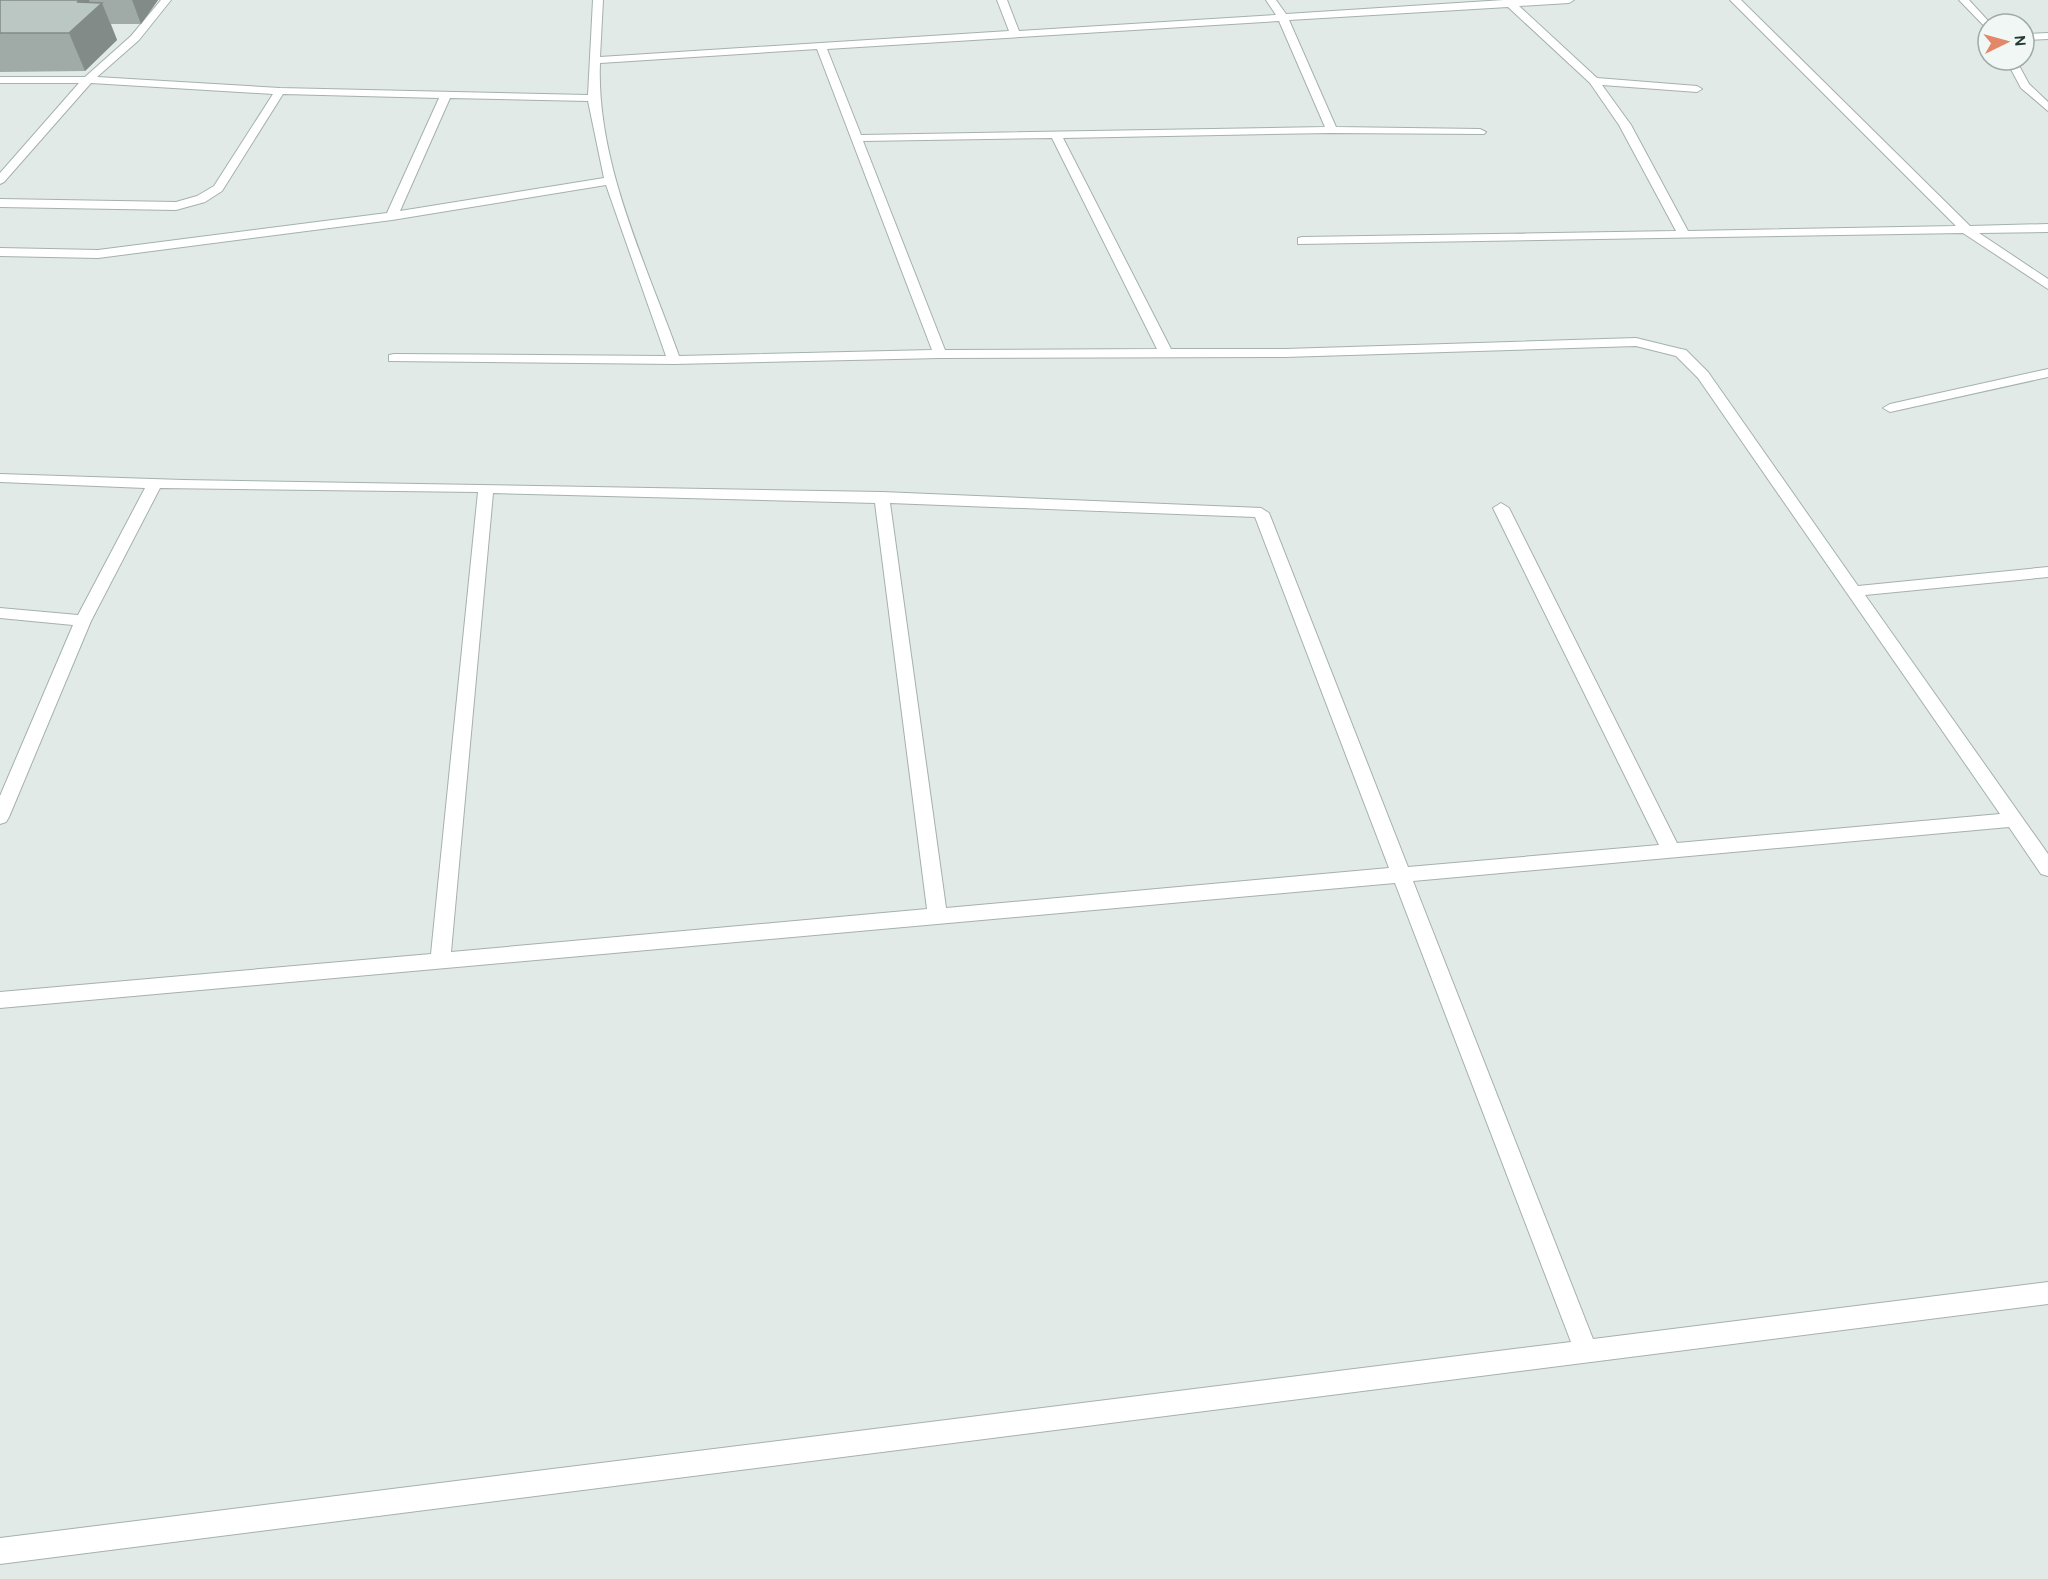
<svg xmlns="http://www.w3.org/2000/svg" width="2048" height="1579" font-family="Karla,sans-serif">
<rect width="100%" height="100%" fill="#e1eae6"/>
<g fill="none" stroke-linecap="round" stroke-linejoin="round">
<defs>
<g id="minor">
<path d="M161,0H171L139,40L97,77L280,88L588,95L593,0H603L600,57L1009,31L997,0H1007L1019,31L1276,15L1266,0H1276L1286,14L1504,0H1574L1569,3L1519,6L1597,78L1697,86L1702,89L1697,92L1602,85L1631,125L1688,231L1956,226L1730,0H1741L1970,226L2048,224V232L1979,233L2048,279V289L1963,233L1298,244V238L1302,237L1676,231L1619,125L1590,83L1508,7L1289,20L1336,127L1480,129L1486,132L1484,134L1330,133L1063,138L1171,349H1285L1636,338L1681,349L1686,350L1708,372L1858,586L2048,567V577L1865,595L2048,854V876L2041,874L2009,827L1413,881L1593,1339L2048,1282V1304L0,1564V1538L1571,1342L1395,883L0,1008V992L431,954L478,492L160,488L91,621L9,817L6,822L0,824V796L73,625L0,618V608L78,615L145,488L0,482V474L183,480L882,492L1261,508L1269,513L1408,867L1659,845L1493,508L1501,503L1509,508L1677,843L2000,814L1698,378L1676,356L1636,346L1285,357L940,358L674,364L389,361V355L394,354L666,356L606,185L392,220L98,258L0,256V248L98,250L387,213L439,98L283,94L222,191L205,202L176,210L0,207V199L176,202L197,196L214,186L273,94L91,83L4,182L0,184V173L79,83H0V77H85L131,36ZM1279,21L1325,127L861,135L827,49ZM817,49L932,350L679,356C646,264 596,162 600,63ZM450,98L588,101L604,178L400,211ZM1052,138L1157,349L945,350L863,141ZM493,493L875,503L927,909L451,952ZM890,503L1255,517L1389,868L946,908Z"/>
<polygon points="1959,0 1969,0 1991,24 1988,24 1988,30"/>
<polygon points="2048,33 2048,39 2024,40 2024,34"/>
<polygon points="2006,60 2016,60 2029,84 2048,102 2048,111 2021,88"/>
<polygon points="2048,369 2048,377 1890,412 1883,408 1890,404"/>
</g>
</defs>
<!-- minor casing -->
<use href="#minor" stroke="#a5b1ad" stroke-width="2"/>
<!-- minor -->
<use href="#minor" fill="#fff" fill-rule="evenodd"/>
</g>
<!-- wall -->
<polygon fill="#a0aba7" points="0,0 158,0 141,24 111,24 117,40 85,71 0,72"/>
<!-- shaded-wall -->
<g fill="#828b88">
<polygon points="76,0 89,0 93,11 102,3 117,40 85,71 69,33"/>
<polygon points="132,0 158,0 141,24"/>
</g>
<!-- building -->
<polygon fill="#bac7c2" stroke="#828b88" stroke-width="1.5" points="0,0 81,0 77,2 102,3 69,33 0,33"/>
<!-- north arrow -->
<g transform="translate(2006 42) rotate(85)"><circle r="28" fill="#f1f7f4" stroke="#9faba7" stroke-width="1.5"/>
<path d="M0-4.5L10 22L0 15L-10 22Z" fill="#e28868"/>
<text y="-9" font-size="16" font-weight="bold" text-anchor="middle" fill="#243934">N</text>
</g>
</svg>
